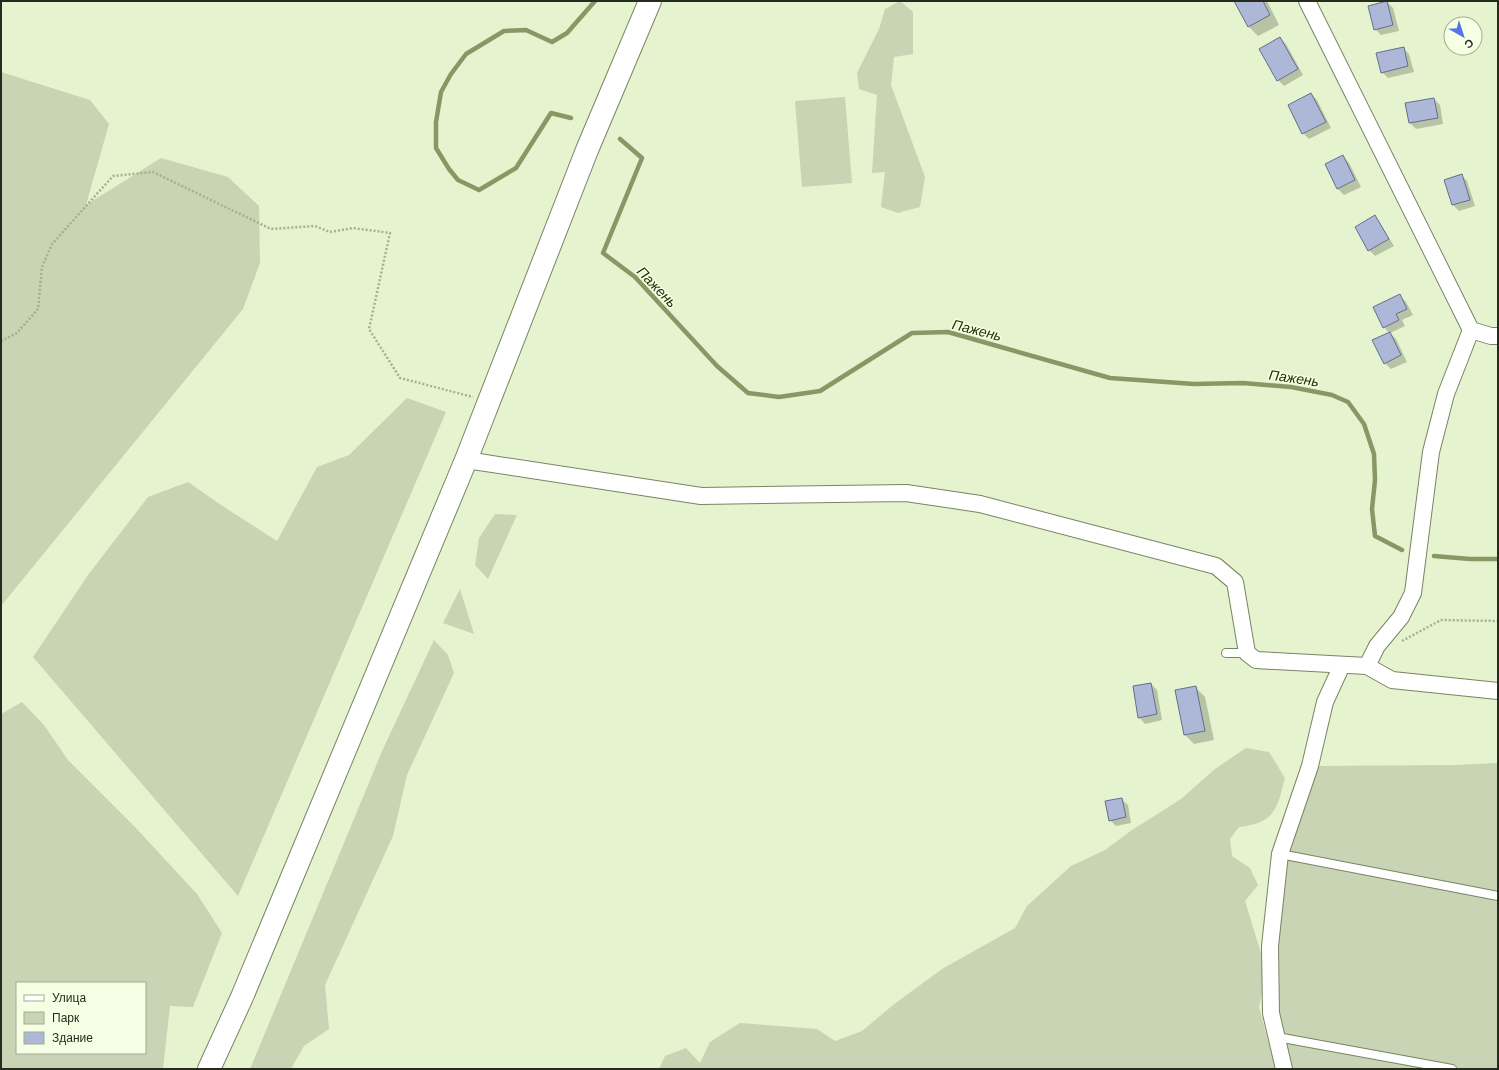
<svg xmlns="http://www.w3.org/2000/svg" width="1499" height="1070" font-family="'Work Sans',sans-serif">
<rect width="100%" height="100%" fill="#e6f3cf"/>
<!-- green -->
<g fill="#c8d4b4" fill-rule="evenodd">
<polygon points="900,1 913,12 913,54 894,57 891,85 925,177 920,207 898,213 881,207 885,172 872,173 877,95 859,89 857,73 879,29 885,9"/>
<polygon points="1,72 90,100 109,124 86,205 161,158 228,177 259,206 260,263 243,309 1,606"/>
<polygon points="845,97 852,183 802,187 795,101"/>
<polygon points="407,398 446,412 238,896 33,657 88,575 148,497 188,482 221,505 277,541 317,467 349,455"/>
<polygon points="495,514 517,515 488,579 475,565 479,538"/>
<polygon points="460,589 474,634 443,623"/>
<polygon points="434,640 448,655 454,673 407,775 393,836 325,985 329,1029 304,1046 291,1069 250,1069 383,749"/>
<path d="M22,702L44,725L68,760L135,827L197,894L222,933L193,1007L170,1006L163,1069L1,1068V714ZM17,983H145V1053H17Z"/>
<path d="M1246,748L1269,752L1285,778C1277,809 1275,823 1239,827L1230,839L1232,856L1250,868L1258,885L1245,901L1261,953L1264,985L1259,1007L1276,1069H659L665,1056L686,1048L700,1063L710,1042L740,1023L817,1029L835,1041L862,1031L893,1005L942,969L1015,928L1027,906L1071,866L1105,850L1132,830L1181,799L1215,769Z"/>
<polygon points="1498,763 1498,1069 1284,1069 1271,1013 1280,854 1310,766 1454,765"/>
</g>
<!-- shadow -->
<g fill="#0003">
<polygon points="1235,1 1267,1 1279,25 1258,36 1248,26"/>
<polygon points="1387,2 1393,8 1399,31 1381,35 1375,29"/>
<polygon points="1280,38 1286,44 1303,75 1284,86 1278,80"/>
<polygon points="1403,48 1409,54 1414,72 1388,78 1382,72"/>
<polygon points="1311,94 1317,100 1331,128 1309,139 1303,133"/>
<polygon points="1434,99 1440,105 1443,124 1416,129 1410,123"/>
<polygon points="1343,156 1349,163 1361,187 1344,195 1338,189"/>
<polygon points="1461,175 1467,181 1475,206 1459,211 1453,205 1445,180"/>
<polygon points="1374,217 1380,223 1394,246 1375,256 1369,250"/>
<polygon points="1400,296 1406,302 1413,315 1402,320 1405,326 1390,333 1396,339 1407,362 1391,369 1385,363 1389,333 1384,327"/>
<polygon points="1151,684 1157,690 1162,720 1145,724 1139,717"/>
<polygon points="1195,687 1205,697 1214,740 1194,744 1185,735"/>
<polygon points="1121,799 1128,805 1131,823 1116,826 1110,820"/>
</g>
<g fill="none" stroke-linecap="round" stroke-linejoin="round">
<!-- stream -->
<g stroke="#879865" stroke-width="4.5">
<polyline points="571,118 551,113 516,168 479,190 458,180 449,169 436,148 436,122 441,92 451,74 466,54 504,31 526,30 552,42 567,33 595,1"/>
<polyline points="620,139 642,158 603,253 635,277 717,366 748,393 779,397 820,391 912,333 948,332 1110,378 1194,384 1243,383 1291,387 1332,395 1348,402 1364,424 1374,454 1375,480 1372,509 1375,536 1402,550"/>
<polyline points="1434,556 1470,559 1498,559"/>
</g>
</g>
<!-- building -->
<g fill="#adb8d9" stroke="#646e8c">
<polygon points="1234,1 1263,1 1270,15 1248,27"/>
<polygon points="1387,1 1393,25 1374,30 1368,6"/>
<polygon points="1280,37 1298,69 1277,81 1259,49"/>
<polygon points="1404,47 1408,66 1381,73 1376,53"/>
<polygon points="1311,93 1326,122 1302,134 1288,105"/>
<polygon points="1434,98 1438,118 1409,123 1405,103"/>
<polygon points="1343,155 1355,180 1337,189 1325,164"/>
<polygon points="1462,174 1470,200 1452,205 1444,180"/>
<polygon points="1375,215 1389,239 1368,251 1355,227"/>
<polygon points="1400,294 1407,309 1396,314 1399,320 1383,328 1373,307"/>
<polygon points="1390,332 1401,355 1384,364 1372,340"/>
<polygon points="1151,683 1157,714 1138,718 1133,686"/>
<polygon points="1196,686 1205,731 1184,735 1175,690"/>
<polygon points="1122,798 1126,817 1109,821 1105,801"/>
</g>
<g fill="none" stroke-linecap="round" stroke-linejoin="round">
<defs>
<g id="lane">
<polyline points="1226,653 1247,653"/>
<polyline points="1280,854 1498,896"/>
<polyline points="1277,1037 1452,1069"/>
</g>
<g id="street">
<polyline points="1307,1 1471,330 1491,336 1498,336"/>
<polyline points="1471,330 1446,394 1431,452 1413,593 1401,617 1377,646 1367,666 1392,680 1498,691"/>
<polyline points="466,460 701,496 906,493 980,504 1216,566 1235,582 1247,653 1256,660 1367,666"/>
<polyline points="1284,1069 1271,1013 1270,946 1280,854 1310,766 1325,702 1342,665"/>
</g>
<polyline id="secondary" points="209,1069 242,997 466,460 587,150 650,1"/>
</defs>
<!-- lane casing -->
<use href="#lane" stroke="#798464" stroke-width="10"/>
<!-- street casing -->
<use href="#street" stroke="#798464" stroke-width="18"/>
<!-- secondary casing -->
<use href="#secondary" stroke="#798464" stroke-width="24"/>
<!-- path -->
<g stroke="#a5af93" stroke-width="2.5" stroke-dasharray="2 2" stroke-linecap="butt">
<polyline points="1,341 17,333 38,309 42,267 52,244 113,176 153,172 271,229 315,226 330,232 353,228 390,233 369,329 400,378 473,397"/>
<polyline points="1402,641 1441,620 1498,621"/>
</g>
<!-- lane -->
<use href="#lane" stroke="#fff" stroke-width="8"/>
<!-- street -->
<use href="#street" stroke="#fff" stroke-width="16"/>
<!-- secondary -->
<use href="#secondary" stroke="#fff" stroke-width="22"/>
</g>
<g text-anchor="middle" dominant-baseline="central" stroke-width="3" stroke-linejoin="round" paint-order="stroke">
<!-- water labels -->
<g font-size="14" font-style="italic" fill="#242f06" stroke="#f5ffe3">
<text transform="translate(657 287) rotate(46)">Пажень</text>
<text transform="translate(977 330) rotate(14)">Пажень</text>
<text transform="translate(1294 378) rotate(8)">Пажень</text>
</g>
</g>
<!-- border -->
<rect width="1499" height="1070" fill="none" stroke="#272b1e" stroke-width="4"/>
<!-- legend -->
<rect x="16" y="982" width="130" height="72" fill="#f5ffe3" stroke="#a3aa94"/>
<rect x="24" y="995" width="20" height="6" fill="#ffffff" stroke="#a3aa94"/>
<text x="52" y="1002" font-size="12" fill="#272b1e">Улица</text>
<rect x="24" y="1012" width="20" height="12" fill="#c8d4b4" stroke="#a3aa94"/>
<text x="52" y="1022" font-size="12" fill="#272b1e">Парк</text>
<rect x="24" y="1032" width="20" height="12" fill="#adb8d9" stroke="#a3aa94"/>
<text x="52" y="1042" font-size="12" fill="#272b1e">Здание</text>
<!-- north arrow -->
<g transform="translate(1463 36) rotate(141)"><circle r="19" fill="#f5ffe3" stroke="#a3aa94"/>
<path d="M0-3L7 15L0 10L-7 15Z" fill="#5673e9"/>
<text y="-6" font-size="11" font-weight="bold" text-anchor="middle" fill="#272b1e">С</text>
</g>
</svg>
